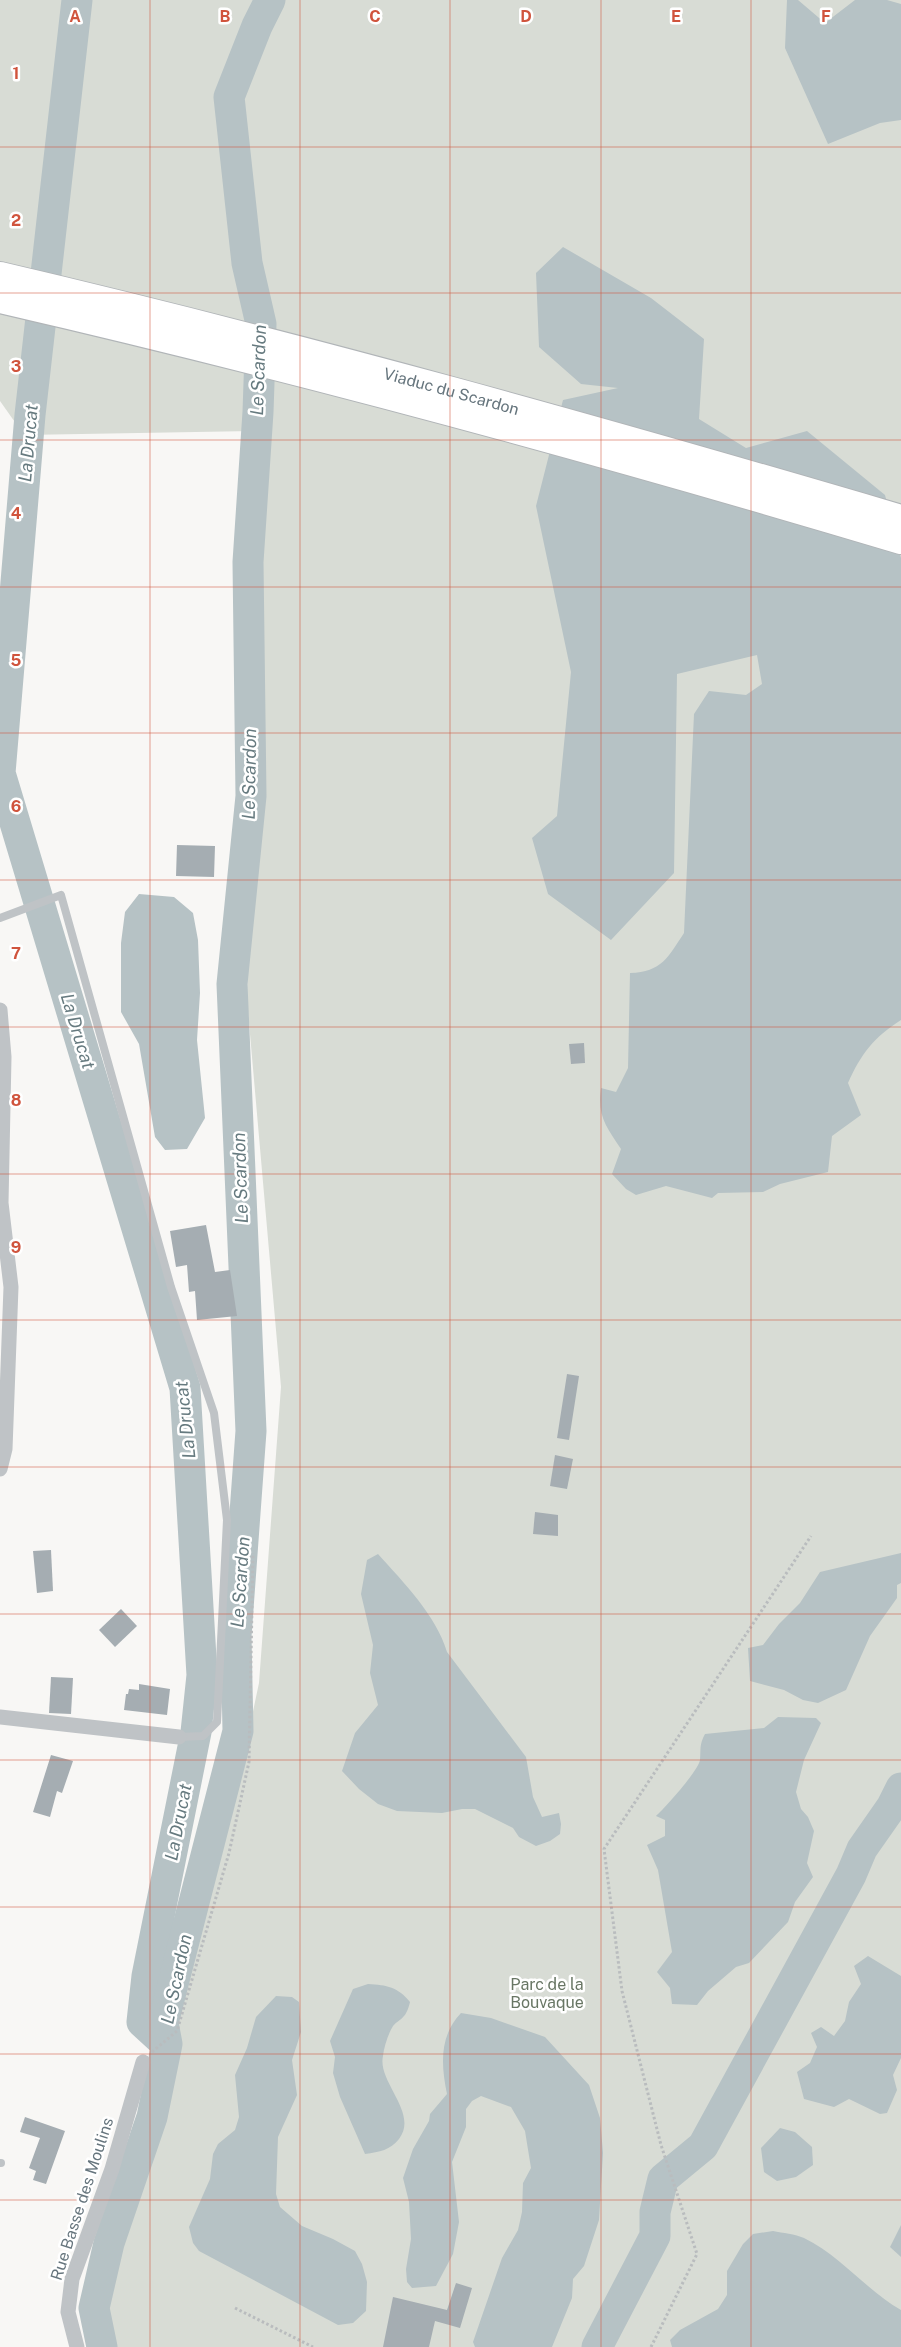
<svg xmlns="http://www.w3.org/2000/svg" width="901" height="2347" font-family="'Public Sans',sans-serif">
<rect width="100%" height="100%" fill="#f8f7f5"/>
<!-- green -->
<polygon fill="#d8dcd5" points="0,0 901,0 901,2347 92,2347 83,2318 94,2255 174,2018 235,1796 259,1683 281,1387 247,1000 253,431 24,435 0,401"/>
<!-- water -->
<g fill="#b6c2c5">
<polygon points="787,0 798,0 825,23 855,0 887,0 901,4 901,120 880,123 828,144 785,48"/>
<path d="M563,247L651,298L704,339L699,419L746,448L807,431L885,495L901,558V1020C874,1037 861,1054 848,1083L861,1115L832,1136L828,1172L780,1184L763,1192L718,1193L712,1198L666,1186L636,1195L626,1189L612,1174L621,1149C606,1126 597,1116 601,1088L616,1092L628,1068L630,973C662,972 668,957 684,933L694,714L709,691L746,695L762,684L757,655L677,674L674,873L611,940L548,894L532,838L557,816L571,672L536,506L563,400L618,388L581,384L539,347L536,273Z"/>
<polygon points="139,894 174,897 193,913 198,940 200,993 197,1040 205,1118 187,1149 165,1150 155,1137 139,1044 121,1012 121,943 125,912"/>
<polygon points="901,1553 901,1583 897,1585 897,1598 870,1636 846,1690 818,1703 803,1700 784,1690 750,1681 748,1648 763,1645 779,1624 800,1603 820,1572"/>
<path d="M378,1554C404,1583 436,1615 447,1652L526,1757L533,1797L542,1817L559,1813L561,1824L560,1834L550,1841L536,1846L519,1837L513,1828L475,1809H462L442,1813L397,1811L378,1804L359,1789L342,1771L355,1733L378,1705L370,1673L373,1645L361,1594L367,1560Z"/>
<path d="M778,1717L816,1718L821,1723L804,1760L796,1792L801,1809L808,1817L814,1831L807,1863L813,1877L795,1902L788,1922L749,1963L736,1967L708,1991L697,2005L672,2004L670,1988L657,1972L672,1952L658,1870L647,1845L665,1836V1820L656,1816C665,1808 698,1771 700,1760C701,1749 699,1745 705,1734L764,1728Z"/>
<polygon points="868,1956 901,1976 901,2058 893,2075 897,2090 887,2113 880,2114 849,2099 834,2107 804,2099 797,2072 810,2063 817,2047 811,2033 821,2027 834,2036 845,2021 849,2002 861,1984 854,1966"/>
<path d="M368,1984C387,1985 398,1987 410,2002C409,2006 407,2013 404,2016C401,2020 396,2022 393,2026C388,2034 384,2047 383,2056C377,2082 419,2113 399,2139C390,2150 380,2152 365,2154L340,2097L333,2073L335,2057L330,2041L353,1989Z"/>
<polygon points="276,1996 292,1997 299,2002 301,2032 292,2060 297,2095 278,2137 276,2194 280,2207 302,2226 333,2239 355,2251 362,2264 367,2282 366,2311 353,2323 338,2325 199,2251 193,2243 189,2227 210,2179 213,2154 218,2144 235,2130 239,2117 235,2075 247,2048 256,2017"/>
<path d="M461,2013L491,2018L545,2037L589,2085L600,2118L603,2153L599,2220L584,2266L573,2279L572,2298L552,2347H475L473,2342L502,2258L518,2230L522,2212L523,2183L531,2168L525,2131L511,2107L481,2096L472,2101L466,2109V2127L452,2162L459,2222L453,2254L436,2286L412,2288L407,2282L406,2269L411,2239L409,2202L403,2178L413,2149L429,2121L430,2114L447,2094C441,2065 439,2036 461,2013Z"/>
<polygon points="780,2128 795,2132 812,2147 813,2165 796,2177 777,2181 764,2172 761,2148"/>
<polygon points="901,2225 901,2257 890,2247"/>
<path d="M773,2231C783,2233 795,2234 804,2238C841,2256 866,2290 901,2310V2347H672L670,2340L680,2330L718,2309L727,2295V2271L743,2244L753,2234Z"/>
</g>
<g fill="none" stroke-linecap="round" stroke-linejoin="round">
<!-- river -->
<g stroke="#b6c2c5" stroke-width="31">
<polyline points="77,0 30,415 0,773 185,1388 202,1675 196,1732 147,1976 142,2022 166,2044"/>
<polyline points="102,2347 94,2308 109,2243 152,2117 167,2044 163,2023 238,1731 236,1636 251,1431 232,984 251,796 248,562 258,412 261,324 247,263 229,97 257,26 270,0"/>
<polyline points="597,2347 655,2236 655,2212 663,2179 703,2146 851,1875 862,1849 892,1806 901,1788"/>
</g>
</g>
<!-- building -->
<g fill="#a5adb2">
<polygon points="177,845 215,846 214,877 176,876"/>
<polygon points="584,1043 585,1063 571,1064 569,1044"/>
<polygon points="206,1225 215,1272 230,1270 237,1316 197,1320 195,1291 189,1292 187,1265 176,1267 170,1231"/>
<polygon points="567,1374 579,1376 569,1440 557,1438"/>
<polygon points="555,1455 573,1459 567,1489 550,1486"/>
<polygon points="535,1512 558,1515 558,1536 533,1534"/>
<polygon points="51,1550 53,1591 37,1593 33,1551"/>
<polygon points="121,1609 137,1626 115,1647 99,1630"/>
<polygon points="51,1677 73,1678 71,1714 49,1713"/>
<polygon points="139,1684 170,1689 167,1715 124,1710 126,1694 128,1694 129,1689 139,1690"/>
<polygon points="51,1755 73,1761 62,1793 57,1791 50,1817 33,1812"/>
<polygon points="25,2117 65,2131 46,2184 33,2180 36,2171 29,2168 40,2138 20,2132"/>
<polygon points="456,2283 472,2288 460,2328 435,2321 429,2347 383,2347 393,2297 447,2310"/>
</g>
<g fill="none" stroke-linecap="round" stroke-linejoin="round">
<defs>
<g id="motorway">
<path id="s1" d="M0,276C303,347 602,431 901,519"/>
<path d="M0,299C303,369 603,451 901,540"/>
</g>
</defs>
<!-- motorway casing -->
<use href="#motorway" stroke="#b1b5b8" stroke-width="30"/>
<!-- path -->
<g stroke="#b9bcbe" stroke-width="3" stroke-dasharray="2.5 2.5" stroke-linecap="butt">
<polyline points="152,2052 177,2031 229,1853 249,1762 253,1553"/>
<polyline points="235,2308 313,2347"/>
<polyline points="651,2347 697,2254 661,2145 622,1991 604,1849 811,1536"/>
</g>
<!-- service -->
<g stroke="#bfc3c6" stroke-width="8">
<polyline points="0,918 61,895 171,1287 214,1413 227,1520 217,1722 203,1736 179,1737"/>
<polyline points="0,2163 1,2163"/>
</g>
<!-- minor -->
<g stroke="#bfc3c6" stroke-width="15">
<polyline points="0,1010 4,1057 1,1203 11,1287 5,1449 0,1469"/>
<polyline points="0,1717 179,1737"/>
<polyline points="77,2347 68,2312 72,2279 112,2169 143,2062"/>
</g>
<!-- motorway -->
<use href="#motorway" stroke="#fff" stroke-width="28"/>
</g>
<!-- grid -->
<path fill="none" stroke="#d0543d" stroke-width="1" stroke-opacity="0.55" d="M150,0V2347M300,0V2347M450,0V2347M601,0V2347M751,0V2347M0,147H901M0,293H901M0,440H901M0,587H901M0,733H901M0,880H901M0,1027H901M0,1174H901M0,1320H901M0,1467H901M0,1614H901M0,1760H901M0,1907H901M0,2054H901M0,2200H901"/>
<g text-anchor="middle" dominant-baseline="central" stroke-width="5" stroke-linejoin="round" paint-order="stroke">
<!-- street labels -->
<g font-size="16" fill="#66757d" stroke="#fff">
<text stroke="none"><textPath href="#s1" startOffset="466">Viaduc du Scardon</textPath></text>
<text transform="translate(82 2199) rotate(-72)">Rue Basse des Moulins</text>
</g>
<!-- park labels -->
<g font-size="16" fill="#687664" stroke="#fff">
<text x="547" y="1984">Parc de la<tspan x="547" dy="18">Bouvaque</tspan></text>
</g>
<!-- water labels -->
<g font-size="18" font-style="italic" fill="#667a7f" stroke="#fff">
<text transform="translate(258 370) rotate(-88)">Le Scardon</text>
<text transform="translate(28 443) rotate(-85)">La Drucat</text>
<text transform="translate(249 774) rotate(-89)">Le Scardon</text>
<text transform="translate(78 1031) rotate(73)">La Drucat</text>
<text transform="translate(240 1178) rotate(-92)">Le Scardon</text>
<text transform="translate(185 1420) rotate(-96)">La Drucat</text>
<text transform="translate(240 1582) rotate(-86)">Le Scardon</text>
<text transform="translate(178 1822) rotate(-79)">La Drucat</text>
<text transform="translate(176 1979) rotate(-78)">Le Scardon</text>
</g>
</g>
<g font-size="16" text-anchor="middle" font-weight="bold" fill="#d0543d" stroke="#fff" stroke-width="5" stroke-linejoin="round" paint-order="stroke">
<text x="75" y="22">A</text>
<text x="225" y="22">B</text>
<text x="375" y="22">C</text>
<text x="526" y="22">D</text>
<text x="676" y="22">E</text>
<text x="826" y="22">F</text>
<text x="16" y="79">1</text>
<text x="16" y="226">2</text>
<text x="16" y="372">3</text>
<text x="16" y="519">4</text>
<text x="16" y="666">5</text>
<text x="16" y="812">6</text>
<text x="16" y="959">7</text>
<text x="16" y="1106">8</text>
<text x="16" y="1253">9</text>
</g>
</svg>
